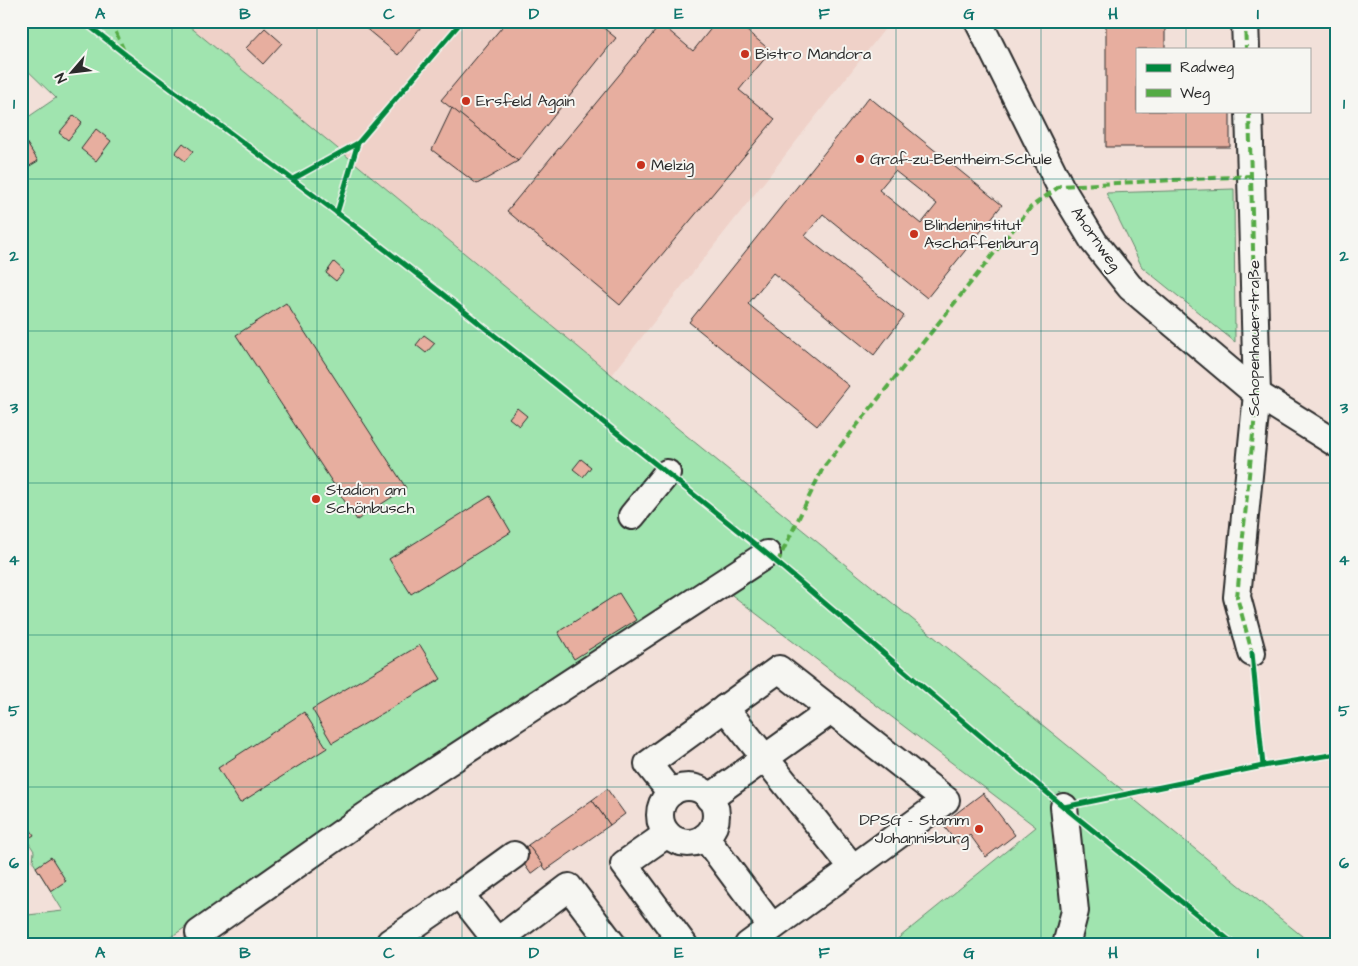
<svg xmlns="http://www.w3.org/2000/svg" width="1358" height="966" font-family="'Architects Daughter',sans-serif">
<rect width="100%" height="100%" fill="#f2e0d9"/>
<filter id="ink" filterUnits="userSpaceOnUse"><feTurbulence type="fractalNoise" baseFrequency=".02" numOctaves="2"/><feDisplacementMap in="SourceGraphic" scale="10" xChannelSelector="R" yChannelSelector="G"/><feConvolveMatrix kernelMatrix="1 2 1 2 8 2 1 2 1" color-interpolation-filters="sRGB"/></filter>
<g filter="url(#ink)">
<!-- built -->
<polygon fill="#efd1c8" points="183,21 891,21 612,375"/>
<!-- green -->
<g fill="#a0e4af" stroke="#66886d">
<polygon points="21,21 183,21 612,375 1313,945 890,945 1036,827 707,576 159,945 21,945 21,920 28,915 63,911 33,862 34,851 27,840 21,843 21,122 56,98 21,64"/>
<polygon points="1234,189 1235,342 1142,267 1106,193"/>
</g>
<!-- building -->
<g fill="#e7ae9f" stroke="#2b2b2b" fill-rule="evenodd">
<polygon points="357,21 426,21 398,55"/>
<polygon points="507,21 595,21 616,38 518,161 441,100"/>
<polygon points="717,21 735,21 771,51 739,90 775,119 620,305 507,211 661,24 693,51"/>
<polygon points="1106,21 1165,21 1165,49 1137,49 1137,111 1230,111 1230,147 1106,147"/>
<polygon points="265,28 282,43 263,64 246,48"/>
<path d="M869,97L1002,205L927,298L823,214L805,236L904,316L874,355L773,273L748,304L849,386L817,426L689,322ZM895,171L937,204L921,224L879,190Z"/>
<polygon points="452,108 518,161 477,184 432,150"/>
<polygon points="74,115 82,122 68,140 59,133"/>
<polygon points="96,129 111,141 96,161 81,149"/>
<polygon points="21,134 38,161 21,171"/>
<polygon points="183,143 193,151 185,161 175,153"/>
<polygon points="334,262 344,271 336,281 326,273"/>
<polygon points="286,303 406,488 357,520 236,335"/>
<polygon points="424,335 435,343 426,353 416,345"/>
<polygon points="517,408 527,416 519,426 509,418"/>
<polygon points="581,459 591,467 583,477 573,469"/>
<polygon points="490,496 511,532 411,594 389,559"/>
<polygon points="619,593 636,620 574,659 558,632"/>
<polygon points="420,645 441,679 332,743 312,709"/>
<polygon points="304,712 327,748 240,803 218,768"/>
<polygon points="607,789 625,814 610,825 592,800"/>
<polygon points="983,793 1015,835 986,857 970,835 958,844 942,824"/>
<polygon points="592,800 610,825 546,870 528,845"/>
<polygon points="21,815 34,835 21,843"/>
<polygon points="528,845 543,865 531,874 517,854"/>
<polygon points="51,857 66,881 51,891 36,867"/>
</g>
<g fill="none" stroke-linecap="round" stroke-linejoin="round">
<defs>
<g id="minor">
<polyline points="978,21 1060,186 1094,242 1130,287 1257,394 1337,444"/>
<polyline points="1245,21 1246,49"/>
<polyline points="1249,111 1251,176 1257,394 1237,597 1252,653"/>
<polyline points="632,516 667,473"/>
<polyline points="725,708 853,868"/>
<circle cx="688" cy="815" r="28"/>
<polyline points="671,793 648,764 779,669 946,800 748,945"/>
<polyline points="709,798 832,710"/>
<polyline points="1064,807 1075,911 1066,945"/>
<polyline points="667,834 624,864 684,945"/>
<polyline points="705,837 772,927"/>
<polyline points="460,894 514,855"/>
<polyline points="199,933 367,815 767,554"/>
<polyline points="393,945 390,942 460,894 500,945"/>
<polyline points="492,945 569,887 613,945"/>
</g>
</defs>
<!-- minor casing -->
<use href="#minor" stroke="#2b2b2b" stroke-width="30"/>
<!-- minor -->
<use href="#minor" stroke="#f6f6f2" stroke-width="26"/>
<!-- quiet -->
<g stroke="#54ab44" stroke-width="4" stroke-dasharray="8 4" stroke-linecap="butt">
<polyline points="111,21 124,51"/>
<polyline points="1245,21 1246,49"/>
<polyline points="1249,111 1251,176 1257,394 1237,597 1253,656"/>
<polyline points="777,563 823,468 1031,207 1060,186 1251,176"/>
</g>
<defs>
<g id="cycleway">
<polyline points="83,21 126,55 356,227 440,292 667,473 767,554 1064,807 1235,945"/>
<polyline points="293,179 358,143 462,21"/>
<polyline points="337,213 358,143"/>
<polyline points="1252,653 1263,766"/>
<polyline points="1064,807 1263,766 1337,754"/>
</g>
</defs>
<!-- cycleway casing -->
<use href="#cycleway" stroke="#f6f6f2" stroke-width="8"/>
<!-- cycleway -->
<use href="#cycleway" stroke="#00873e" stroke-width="5"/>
</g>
</g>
<!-- grid -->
<path fill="none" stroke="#0f766e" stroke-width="1" stroke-opacity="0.55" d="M172,21V945M317,21V945M462,21V945M607,21V945M751,21V945M896,21V945M1041,21V945M1186,21V49M1186,111V945M21,179H1337M21,331H1337M21,483H1337M21,635H1337M21,787H1337"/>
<!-- markers -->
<g fill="#c8321e" stroke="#f6f6f2" stroke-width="2">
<circle cx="745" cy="54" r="5"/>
<circle cx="466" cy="101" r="5"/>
<circle cx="860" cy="159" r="5"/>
<circle cx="641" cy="165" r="5"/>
<circle cx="914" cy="234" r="5"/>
<circle cx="316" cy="499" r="5"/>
<circle cx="979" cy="829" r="5"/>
</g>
<g text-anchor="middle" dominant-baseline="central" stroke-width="4" stroke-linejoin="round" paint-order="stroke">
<!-- poi labels -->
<g font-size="16" fill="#2b2b2b" stroke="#f6f6f2" text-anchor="start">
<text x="755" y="54">Bistro Mandora</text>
<text x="476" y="101">Ersfeld Again</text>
<text x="870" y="159">Graf-zu-Bentheim-Schule</text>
<text x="651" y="165">Melzig</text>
<text x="924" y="225">Blindeninstitut<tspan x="924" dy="18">Aschaffenburg</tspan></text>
<text x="326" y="490">Stadion am<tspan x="326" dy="18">Schönbusch</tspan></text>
<text x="969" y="820" text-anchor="end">DPSG - Stamm<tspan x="969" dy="18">Johannisburg</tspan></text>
</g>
<!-- street labels -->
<g font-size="16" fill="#2b2b2b" stroke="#f6f6f2">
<text transform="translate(1096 239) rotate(55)">Ahornweg</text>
<text transform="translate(1254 338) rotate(-90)">Schopenhauerstraße</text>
</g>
</g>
<!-- margin -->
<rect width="1358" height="966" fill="none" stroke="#f6f6f2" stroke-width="55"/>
<!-- legend -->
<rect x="1136" y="48" width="175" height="65" fill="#f6f6f2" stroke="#a5a5a2"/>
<rect x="1146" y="64" width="25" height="8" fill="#00873e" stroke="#a5a5a2"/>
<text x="1180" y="72" font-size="15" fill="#2b2b2b">Radweg</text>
<rect x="1146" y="89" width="25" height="8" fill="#54ab44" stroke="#a5a5a2"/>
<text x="1180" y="98" font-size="15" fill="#2b2b2b">Weg</text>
<!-- north arrow -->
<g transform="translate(72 72) rotate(242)" stroke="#f6f6f2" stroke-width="4" paint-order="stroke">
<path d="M0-4L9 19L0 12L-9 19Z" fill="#2b2b2b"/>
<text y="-8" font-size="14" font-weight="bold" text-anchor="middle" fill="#2b2b2b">N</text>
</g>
<rect x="28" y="28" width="1302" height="910" fill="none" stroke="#0f766e" stroke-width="2"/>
<g font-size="16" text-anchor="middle" font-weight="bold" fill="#0f766e">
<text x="100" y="19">A</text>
<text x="245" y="19">B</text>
<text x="389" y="19">C</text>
<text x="534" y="19">D</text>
<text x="679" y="19">E</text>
<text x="824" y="19">F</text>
<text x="969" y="19">G</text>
<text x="1113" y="19">H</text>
<text x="1258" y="19">I</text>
<text x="14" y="109">1</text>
<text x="1344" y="109">1</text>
<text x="14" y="261">2</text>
<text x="1344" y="261">2</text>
<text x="14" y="413">3</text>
<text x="1344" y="413">3</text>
<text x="14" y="565">4</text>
<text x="1344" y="565">4</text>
<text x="14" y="716">5</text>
<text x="1344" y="716">5</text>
<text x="14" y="868">6</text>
<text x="1344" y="868">6</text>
<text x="100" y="958">A</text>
<text x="245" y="958">B</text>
<text x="389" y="958">C</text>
<text x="534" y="958">D</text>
<text x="679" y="958">E</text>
<text x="824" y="958">F</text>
<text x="969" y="958">G</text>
<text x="1113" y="958">H</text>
<text x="1258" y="958">I</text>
</g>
</svg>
